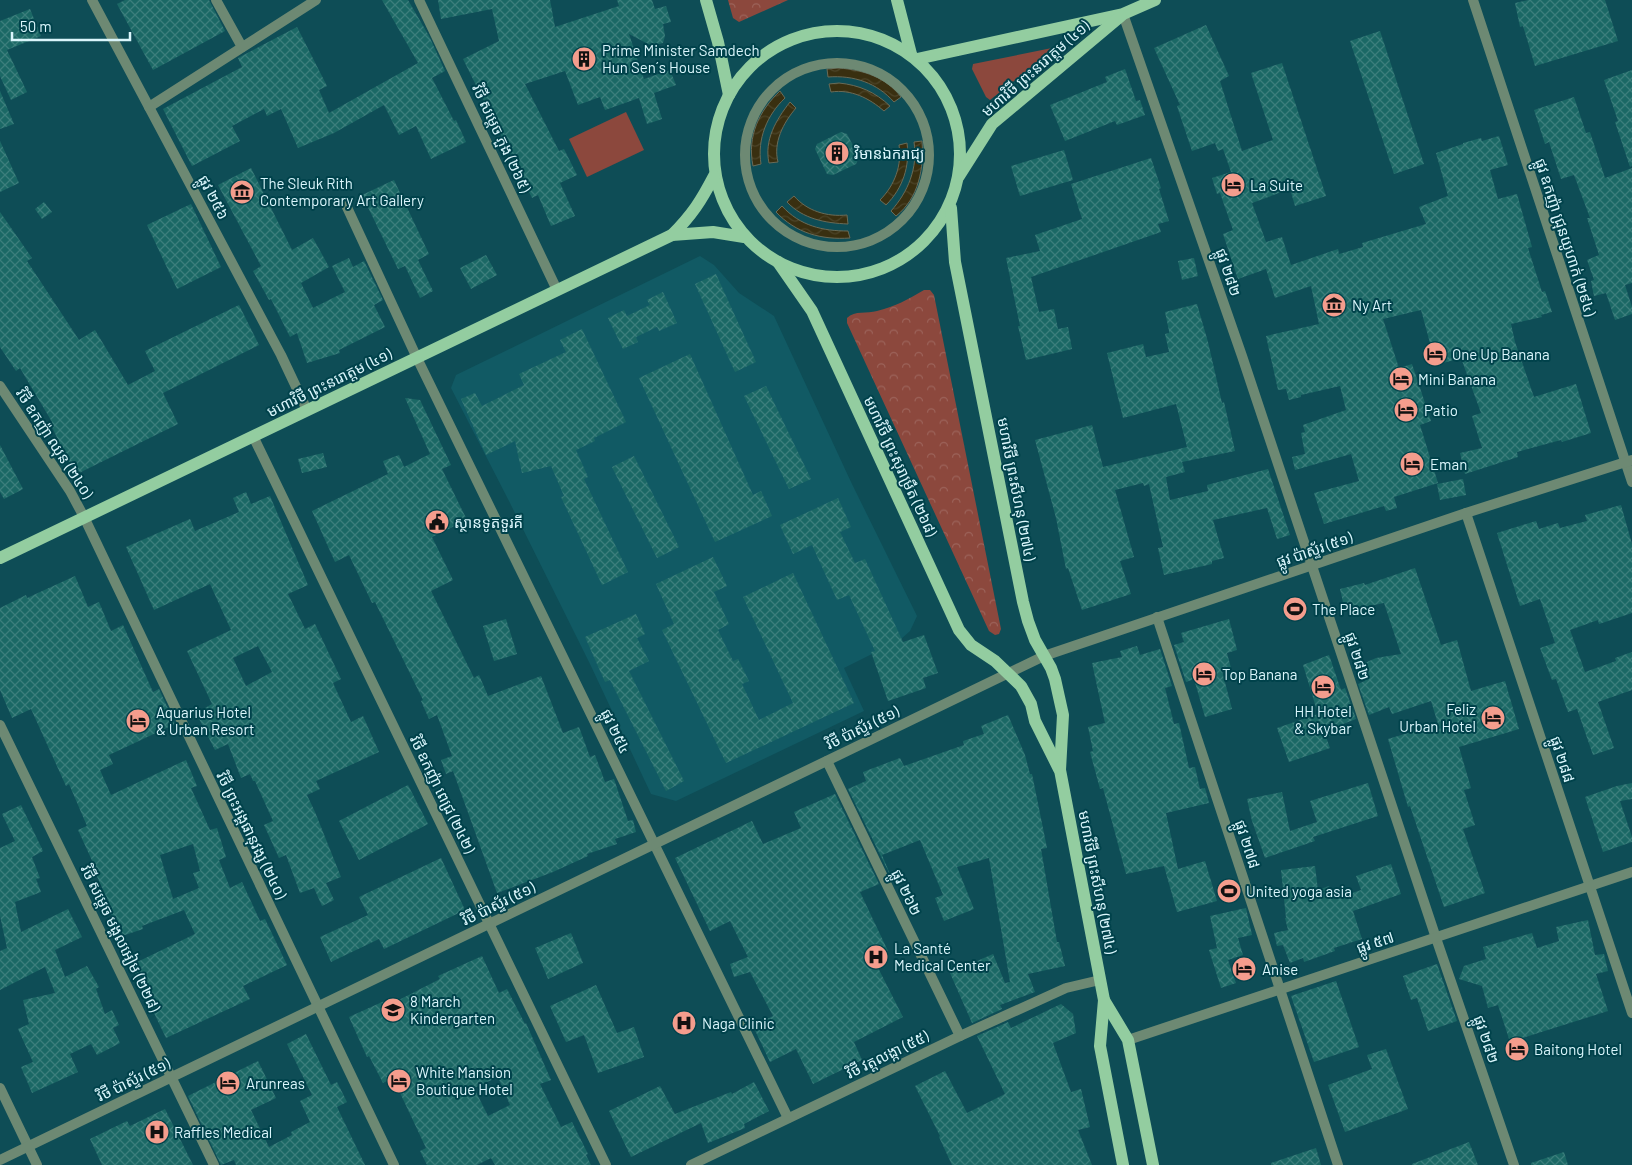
<svg xmlns="http://www.w3.org/2000/svg" width="1632" height="1165" font-family="Barlow,'Noto Sans Khmer',sans-serif">
<defs>
<pattern id="park-crowns" width="20" height="18" patternUnits="userSpaceOnUse" patternTransform="scale(1.25)"><rect width="20" height="18" fill="#8c483d"/><path d="M2 6a3 3 0 1 1 6 0M12 15a3 3 0 1 1 6 0" fill="none" stroke="#9c635a"/></pattern>
<pattern id="water-waves" width="16" height="10" patternUnits="userSpaceOnUse" patternTransform="scale(1.25)"><rect width="16" height="10" fill="#392f10"/><path d="M0 5q4-4 8 0t8 0" fill="none" stroke="#4c4428"/></pattern>
<pattern id="building-cross-hatch" width="8" height="8" patternUnits="userSpaceOnUse" patternTransform="scale(1.25)"><rect width="8" height="8" fill="#1b6865"/><path d="M0 0l8 8M0 8l8-8" fill="none" stroke="#3c7e7c"/></pattern>
</defs>
<rect width="100%" height="100%" fill="#0e4d56"/>
<!-- built -->
<polygon fill="#115a64" points="700,256 714,265 739,293 774,316 851,482 917,616 910,631 900,640 844,668 864,711 676,801 651,794 590,664 510,503 451,388 456,375"/>
<!-- grass -->
<g fill="#8c483d">
<polygon points="1057,47 990,100 986,97 972,69 973,64"/>
<polygon points="626,112 644,150 587,177 569,139"/>
</g>
<!-- park -->
<g fill="url(#park-crowns)">
<polygon points="728,0 788,0 739,22 733,18"/>
<path d="M924,290H930L934,295L1001,629L999,634L995,635L989,631L847,323V318C855,310 867,314 877,311C894,307 909,299 924,290Z"/>
</g>
<!-- water -->
<g fill="url(#water-waves)" stroke="#696b57">
<path d="M839,68C863,70 886,77 901,97L894,102C877,83 854,75 828,77L827,69Z"/>
<path d="M839,83C859,85 875,92 890,106L884,111C869,98 851,89 831,92L829,84Z"/>
<path d="M780,91L785,98C767,115 757,139 761,164L753,166C747,136 759,111 780,91Z"/>
<path d="M790,102L796,108C783,123 773,143 778,162L769,163C764,140 776,120 790,102Z"/>
<path d="M922,141C924,168 919,198 896,216L891,211C908,192 918,168 914,142Z"/>
<path d="M907,143C910,166 903,188 886,205L880,200C895,185 902,165 899,145Z"/>
<path d="M794,196C807,211 827,217 847,215L848,224C825,223 803,219 787,202Z"/>
<path d="M782,206C800,226 823,231 848,231L850,238C821,240 796,233 776,212Z"/>
</g>
<!-- building -->
<g fill="url(#building-cross-hatch)" fill-rule="evenodd">
<polygon points="125,0 209,0 225,31 153,70 117,4"/>
<polygon points="382,0 408,0 429,36 445,71 432,78 454,121 456,120 466,142 431,159 416,126 399,135 384,105 334,133 298,148 281,109 267,116 264,109 232,126 240,141 192,166 163,109 242,67 238,58 297,27 327,86 319,90 329,113 418,63"/>
<polygon points="438,0 550,0 555,27 619,6 617,0 652,0 655,9 666,6 671,22 663,24 665,36 663,43 652,46 629,34 644,79 670,70 676,85 654,93 662,119 647,124 639,98 605,110 600,97 578,105 565,71 525,84 559,151 564,149 577,175 560,183 575,216 551,226 538,195 532,198 463,59 499,41 492,9 441,19"/>
<polygon points="1528,0 1605,0 1618,41 1535,66 1523,26 1520,27 1515,3"/>
<polygon points="30,9 41,36 7,50 27,92 11,100 0,76 0,21"/>
<polygon points="1206,25 1229,76 1220,81 1242,151 1273,140 1251,73 1282,63 1326,196 1295,206 1290,189 1252,203 1266,242 1282,237 1291,265 1338,249 1339,254 1363,247 1362,243 1426,224 1419,207 1448,196 1436,153 1463,144 1463,143 1481,138 1482,141 1499,136 1508,165 1490,170 1498,199 1517,194 1532,247 1528,248 1542,292 1545,291 1552,312 1541,315 1542,317 1511,324 1515,342 1534,397 1576,384 1591,433 1562,442 1561,440 1517,452 1518,457 1465,474 1460,453 1482,448 1472,416 1481,413 1461,358 1436,365 1421,310 1383,319 1399,368 1412,364 1431,421 1420,425 1438,483 1394,497 1397,508 1386,511 1384,506 1324,524 1314,493 1359,481 1351,454 1295,470 1292,457 1305,454 1301,433 1305,432 1303,425 1346,410 1340,386 1301,395 1301,397 1289,400 1286,389 1278,390 1266,336 1319,324 1311,286 1275,298 1266,269 1238,279 1223,234 1233,230 1220,193 1217,194 1212,178 1231,172 1223,149 1218,151 1215,143 1192,151 1177,106 1180,105 1154,48"/>
<polygon points="1380,31 1424,164 1394,174 1350,41"/>
<polygon points="1125,69 1136,101 1140,100 1145,115 1117,125 1115,121 1065,141 1050,105 1107,82 1105,77"/>
<polygon points="1632,70 1632,166 1630,167 1615,122 1618,121 1604,80"/>
<polygon points="0,91 14,124 0,129"/>
<polygon points="1574,97 1586,133 1590,132 1605,178 1632,168 1632,283 1625,285 1632,307 1632,314 1615,320 1606,293 1594,296 1591,281 1594,280 1587,260 1599,255 1587,218 1590,218 1574,175 1561,179 1549,142 1545,144 1534,110"/>
<polygon points="841,132 847,134 859,157 856,164 833,175 827,174 815,149 817,144"/>
<polygon points="0,141 19,183 0,192"/>
<polygon points="1064,150 1073,180 1020,196 1011,166"/>
<polygon points="1151,158 1161,188 1159,189 1169,221 1158,224 1161,232 1031,277 1039,312 1054,309 1058,329 1068,327 1072,349 1026,360 1018,326 1020,326 1006,258 1040,251 1035,235 1082,219 1071,184"/>
<polygon points="251,168 292,250 313,238 329,267 301,283 313,308 345,292 332,266 349,258 353,267 364,261 383,300 374,305 385,327 339,350 340,353 307,363 297,333 290,337 271,299 269,300 253,271 261,266 218,185"/>
<polygon points="394,180 429,254 418,260 433,291 420,298 405,266 398,269 362,195"/>
<polygon points="44,202 52,212 42,219 35,209"/>
<polygon points="191,204 221,267 177,289 147,225"/>
<polygon points="0,212 32,258 27,261 79,340 95,330 128,385 155,371 145,351 239,305 259,345 163,393 178,424 75,475 50,423 52,422 20,368 16,371 0,347"/>
<polygon points="486,255 497,275 471,289 460,268"/>
<polygon points="1194,258 1198,276 1182,280 1178,261"/>
<polygon points="716,274 756,362 735,372 695,284"/>
<polygon points="663,292 677,323 659,331 657,327 636,337 638,342 623,349 608,318 624,310 627,316 650,305 647,300"/>
<polygon points="1197,304 1208,342 1222,403 1224,402 1235,451 1182,462 1185,472 1166,477 1170,500 1208,491 1207,485 1268,469 1290,535 1277,539 1267,508 1213,520 1224,558 1212,561 1212,564 1164,575 1158,548 1163,547 1149,484 1144,486 1143,483 1115,490 1134,557 1120,561 1131,594 1082,610 1068,568 1066,569 1056,518 1035,440 1092,425 1103,467 1187,447 1176,404 1123,418 1107,353 1143,344 1146,357 1169,352 1165,334 1169,333 1169,331 1165,312"/>
<polygon points="582,329 626,422 594,438 595,441 576,450 588,477 584,479 628,572 602,585 561,497 564,496 551,466 522,473 515,441 486,455 461,399 475,393 482,406 524,385 519,374 566,352 560,340"/>
<polygon points="690,354 753,495 761,491 772,516 715,542 639,378"/>
<polygon points="766,386 811,479 789,489 744,396"/>
<polygon points="405,398 420,400 451,465 442,469 467,520 432,537 453,580 431,591 474,678 479,675 488,696 541,676 563,733 579,727 590,757 595,755 605,782 614,779 628,821 633,820 636,832 615,839 617,844 587,854 588,856 553,872 497,893 453,771 446,774 441,760 452,756 437,715 429,719 421,701 423,700 375,602 372,603 349,555 335,562 312,511 388,474 383,461 399,455 404,467 430,454"/>
<polygon points="0,445 23,489 4,499 0,492"/>
<polygon points="323,453 327,467 302,473 298,459"/>
<polygon points="634,456 679,547 657,558 612,467"/>
<polygon points="1463,479 1466,495 1440,500 1437,484"/>
<path d="M246,492L251,504L270,496L308,585L288,594L305,629L315,624L341,679L333,683L351,722L363,716L379,752L316,781L320,789L307,795L315,812L341,877L326,883L334,900L322,906L314,888L300,893L286,855L279,858L264,825L273,821L255,781H253L250,774L241,778L228,744L215,750L196,713L212,704L187,651L231,630L210,584L154,610L126,547L190,519L195,531L239,512L233,498ZM258,646L272,672L246,686L233,658Z"/>
<polygon points="838,498 851,527 840,532 855,563 865,559 903,642 924,635 938,673 923,678 926,688 888,701 871,652 875,651 849,595 837,600 812,545 793,554 780,525"/>
<polygon points="1621,505 1632,544 1632,613 1599,624 1598,620 1570,630 1585,672 1616,661 1615,658 1632,652 1632,690 1598,702 1614,748 1593,755 1577,709 1568,712 1556,679 1552,680 1540,648 1555,643 1540,599 1520,606 1497,533 1536,521 1539,529 1558,523 1560,528 1587,521 1585,515"/>
<polygon points="713,557 727,586 714,592 729,624 718,630 733,661 738,659 749,681 742,684 759,720 793,703 743,597 793,573 854,703 726,763 662,630 674,624 656,584"/>
<polygon points="1415,568 1441,645 1457,640 1471,691 1505,681 1519,729 1459,747 1471,788 1464,790 1475,825 1463,829 1485,893 1444,907 1410,806 1408,807 1388,739 1438,724 1431,701 1392,714 1389,707 1369,715 1358,684 1365,681 1358,666 1376,658 1401,654 1384,603 1345,611 1340,589 1364,583 1365,585"/>
<path d="M75,576L88,607L99,602L111,631L123,625L153,692L159,689L175,724L109,755L113,764L100,770L111,795L186,760L197,786L191,788L210,830L217,828L226,857L219,860L230,888L242,882L260,921L265,919L287,965L243,986L250,999L166,1038L131,965L195,934L184,910L142,926L143,929L122,936L118,924L116,925L109,911L112,909L93,868L95,867L78,830L87,826L69,784L66,786L31,709L12,718L0,690V608L26,595L27,598ZM193,844L200,871L193,873L199,888L173,899L160,855Z"/>
<polygon points="636,614 645,634 637,638 649,661 629,671 684,781 666,791 610,680 605,682 585,637"/>
<polygon points="506,619 517,654 494,661 483,626"/>
<polygon points="1229,619 1237,650 1227,653 1231,668 1222,671 1232,709 1205,717 1194,679 1186,682 1174,645 1184,642 1181,633"/>
<polygon points="1137,646 1140,655 1160,649 1172,686 1165,688 1174,724 1179,723 1189,768 1195,767 1200,789 1205,788 1209,803 1166,813 1178,869 1205,861 1217,901 1177,912 1164,866 1126,874 1103,788 1100,789 1090,752 1093,751 1088,727 1105,723 1092,663 1122,657 1120,651"/>
<polygon points="1329,655 1341,690 1345,688 1356,719 1343,724 1345,730 1326,737 1330,748 1289,762 1277,728 1318,714 1303,665"/>
<polygon points="1008,715 1025,755 1030,774 1032,774 1047,848 1041,849 1057,942 1059,942 1065,966 1028,974 1035,992 1000,1005 1002,1009 972,1023 950,973 993,954 1005,983 1010,982 989,858 957,867 974,909 944,921 935,898 943,895 920,840 882,855 892,879 848,789 866,781 863,772 900,758 904,766 964,745 963,741 984,734 981,726"/>
<polygon points="1368,783 1378,816 1313,837 1315,841 1265,858 1252,821 1247,799 1282,792 1290,831 1317,822 1310,801"/>
<polygon points="1632,783 1632,799 1620,801 1632,837 1632,842 1603,852 1585,797 1617,786"/>
<polygon points="408,785 428,824 359,860 339,821"/>
<polygon points="835,794 879,884 860,892 888,951 873,958 903,1017 854,1042 862,1060 813,1084 796,1049 770,1062 753,1026 773,1016 750,972 734,977 730,964 748,957 730,921 710,931 675,858 752,821 763,844 801,828 794,812"/>
<polygon points="21,805 43,851 32,857 40,878 36,879 41,892 15,902 21,932 68,909 82,937 55,950 65,977 87,966 99,987 96,989 105,1014 112,1010 119,1025 113,1028 120,1043 97,1055 91,1044 70,1054 78,1072 32,1093 21,1067 33,1062 18,1029 29,1024 23,1000 55,993 45,967 0,990 0,951 7,948 0,916 0,848 15,841 2,814"/>
<polygon points="441,858 465,910 384,949 379,939 331,962 320,937 368,915 359,897"/>
<polygon points="1391,864 1401,894 1353,911 1362,939 1334,948 1335,951 1304,962 1303,958 1290,963 1283,945 1277,946 1274,933 1288,930 1285,918 1286,918 1281,870 1315,866 1318,890 1329,886 1334,899 1361,890 1356,876"/>
<polygon points="1246,908 1252,935 1238,938 1243,955 1228,960 1236,983 1221,988 1209,950 1217,948 1210,916"/>
<polygon points="1588,920 1595,955 1604,954 1608,971 1596,974 1608,1011 1510,1042 1498,1005 1488,1008 1482,986 1459,979 1464,966 1486,959 1483,947 1532,933 1537,948 1559,941 1556,927"/>
<polygon points="571,933 583,963 548,979 535,948"/>
<path d="M482,956L499,993L507,989L525,1024L526,1023L551,1080L540,1084L561,1127L572,1122L588,1154L586,1155L591,1165H495L491,1158L477,1165H427L420,1151L426,1148L393,1078L383,1083L369,1056L367,1057L349,1017L391,998L393,1003L440,979L438,976ZM498,1077L510,1105L488,1116L474,1088Z"/>
<polygon points="1437,964 1457,1021 1428,1031 1417,998 1411,1000 1403,976"/>
<polygon points="1336,981 1359,1047 1314,1062 1291,996"/>
<polygon points="596,985 617,1033 634,1027 644,1057 598,1073 584,1035 566,1042 550,1006"/>
<polygon points="1061,1004 1073,1014 1076,1033 1053,1043 1071,1092 1081,1089 1090,1127 1078,1130 1092,1165 952,1165 939,1137 940,1136 915,1086 945,1071 967,1113 1005,1094 977,1036 1008,1022 1011,1028"/>
<polygon points="306,1034 331,1085 337,1082 347,1102 337,1107 365,1165 236,1165 234,1160 221,1165 188,1096 258,1061 276,1098 251,1110 269,1147 292,1135 291,1132 310,1122 300,1101 312,1095 287,1044"/>
<polygon points="1386,1049 1408,1109 1345,1132 1328,1085 1372,1069 1367,1055"/>
<polygon points="754,1082 769,1111 744,1124 745,1128 708,1143 701,1123 631,1157 609,1111 660,1086 675,1114 731,1092 732,1094"/>
<polygon points="165,1109 193,1165 102,1165 90,1139 127,1121 130,1126"/>
<polygon points="1469,1142 1478,1165 1412,1165 1412,1164"/>
<polygon points="1316,1148 1321,1165 1271,1165 1271,1163"/>
<polygon points="1564,1152 1568,1165 1531,1165 1531,1163"/>
</g>
<g fill="none" stroke-linecap="round" stroke-linejoin="round">
<!-- pedestrian -->
<circle stroke="#6d8973" stroke-width="10" cx="837" cy="155" r="92"/>
<!-- minor -->
<g stroke="#6d8973" stroke-width="10">
<polyline points="92,0 281,355 307,410"/>
<polyline points="216,0 242,47"/>
<polyline points="419,0 557,290"/>
<polyline points="1123,14 1242,356 1436,938 1514,1165"/>
<polyline points="149,107 316,0"/>
<polyline points="345,203 417,358 788,1118"/>
<polyline points="253,436 606,1165"/>
<polyline points="1466,513 1632,1013"/>
<polyline points="84,517 394,1165"/>
<polyline points="1157,617 1338,1165"/>
<polyline points="0,725 214,1165"/>
<polyline points="827,761 960,1036"/>
<polyline points="1128,1040 1632,872"/>
<polyline points="0,1088 37,1165"/>
<polyline points="691,1165 960,1036 1066,988 1100,980"/>
</g>
<!-- tertiary -->
<g stroke="#6d8973" stroke-width="10">
<polyline points="1473,0 1632,482"/>
<polyline points="0,386 70,491 84,517"/>
<polyline points="0,1160 1044,656 1466,513 1632,460"/>
</g>
<!-- primary -->
<g stroke="#93cda0" stroke-width="12">
<polyline points="706,0 718,42 729,95"/>
<polyline points="897,0 911,54"/>
<circle cx="837" cy="154" r="123"/>
<polyline points="917,59 1123,14 1155,0"/>
<polyline points="959,176 992,124 1121,16"/>
<polyline points="951,208 955,262 1023,602 1028,621 1035,640 1051,668 1055,679 1063,715 1060,770 1104,1000 1100,1046 1123,1165"/>
<path d="M672,235C692,215 701,201 714,176"/>
<polyline points="778,262 812,311 959,630 971,645 995,661 1021,686 1031,704 1035,721 1059,769"/>
<polyline points="0,558 672,235 713,232 744,237"/>
<polyline points="1104,1000 1128,1040 1153,1165"/>
</g>
</g>
<!-- icons -->
<defs>
<symbol id="building-disc" viewBox="-11 -11 22 22"><circle r="9.5" fill="#f49d8d" stroke="#00424b"/><path d="M-4-6H4V6H1V3H-1V6H-4ZM-2.5-4.3h1.7v1.8h-1.7ZM.8-4.3h1.7v1.8H.8ZM-2.5-1h1.7V.8h-1.7ZM.8-1h1.7V.8H.8Z" fill="#111"/></symbol>
<symbol id="hotel-disc" viewBox="-11 -11 22 22"><circle r="9.5" fill="#f49d8d" stroke="#00424b"/><path d="M-6-4.5h1.5V1H6V5H4.5V3h-9V5H-6ZM-4 0a1.8 1.8 0 1 1 3.6 0ZM.5 0V-2.5h3Q6-2.5 6 0Z" fill="#111"/></symbol>
<symbol id="museum-disc" viewBox="-11 -11 22 22"><circle r="9.5" fill="#f49d8d" stroke="#00424b"/><path d="M0-6L6-3V-2H-6V-3ZM-5-1h2V3h-2ZM-1-1h2V3h-2ZM3-1h2V3H3ZM-6 4H6V6H-6Z" fill="#111"/></symbol>
<symbol id="civic-disc" viewBox="-11 -11 22 22"><circle r="9.5" fill="#f49d8d" stroke="#00424b"/><path d="M-.6-6.5H3V-4.5H.6V-3L4-1V1h2V6H-6V1h2V-1L-.6-3ZM-1.2 2.5V6h2.4V2.5Z" fill="#111"/></symbol>
<symbol id="stadium-disc" viewBox="-11 -11 22 22"><circle r="9.5" fill="#f49d8d" stroke="#00424b"/><path d="M0-5a6.5 5 0 1 0 0 10a6.5 5 0 1 0 0-10ZM-3.5-1.8h7v3.6h-7Z" fill="#111"/></symbol>
<symbol id="hospital-disc" viewBox="-11 -11 22 22"><circle r="9.5" fill="#f49d8d" stroke="#00424b"/><path d="M-5-5h3v3.5h4V-5h3V5h-3V1.5h-4V5h-3Z" fill="#111"/></symbol>
<symbol id="school-disc" viewBox="-11 -11 22 22"><circle r="9.5" fill="#f49d8d" stroke="#00424b"/><path d="M0-5L7-2L0 1L-7-2ZM-4 1L0 2.5L4 1V4Q0 6-4 4Z" fill="#111"/></symbol>
</defs>
<g fill-rule="evenodd">
<use href="#building-disc" x="570" y="45" width="28" height="28"/>
<use href="#building-disc" x="823" y="139" width="28" height="28"/>
<use href="#hotel-disc" x="1219" y="171" width="28" height="28"/>
<use href="#museum-disc" x="228" y="178" width="28" height="28"/>
<use href="#museum-disc" x="1320" y="291" width="28" height="28"/>
<use href="#hotel-disc" x="1421" y="340" width="28" height="28"/>
<use href="#hotel-disc" x="1387" y="365" width="28" height="28"/>
<use href="#hotel-disc" x="1392" y="396" width="28" height="28"/>
<use href="#hotel-disc" x="1398" y="450" width="28" height="28"/>
<use href="#civic-disc" x="423" y="508" width="28" height="28"/>
<use href="#stadium-disc" x="1281" y="595" width="28" height="28"/>
<use href="#hotel-disc" x="1190" y="660" width="28" height="28"/>
<use href="#hotel-disc" x="1309" y="673" width="28" height="28"/>
<use href="#hotel-disc" x="1479" y="704" width="28" height="28"/>
<use href="#hotel-disc" x="124" y="707" width="28" height="28"/>
<use href="#stadium-disc" x="1215" y="877" width="28" height="28"/>
<use href="#hospital-disc" x="862" y="943" width="28" height="28"/>
<use href="#hotel-disc" x="1230" y="955" width="28" height="28"/>
<use href="#school-disc" x="379" y="996" width="28" height="28"/>
<use href="#hospital-disc" x="670" y="1009" width="28" height="28"/>
<use href="#hotel-disc" x="1503" y="1035" width="28" height="28"/>
<use href="#hotel-disc" x="385" y="1067" width="28" height="28"/>
<use href="#hotel-disc" x="214" y="1069" width="28" height="28"/>
<use href="#hospital-disc" x="143" y="1118" width="28" height="28"/>
</g>
<g text-anchor="middle" dominant-baseline="central" stroke-width="4" stroke-linejoin="round" paint-order="stroke">
<!-- poi labels -->
<g font-size="15" fill="#daf6fc" stroke="#00424b" text-anchor="start">
<text x="602" y="50">Prime Minister Samdech<tspan x="602" dy="17">Hun Sen´s House</tspan></text>
<text x="854" y="153">វិមានឯករាជ្យ</text>
<text x="260" y="183">The Sleuk Rith<tspan x="260" dy="17">Contemporary Art Gallery</tspan></text>
<text x="1250" y="185">La Suite</text>
<text x="1352" y="305">Ny Art</text>
<text x="1452" y="354">One Up Banana</text>
<text x="1418" y="379">Mini Banana</text>
<text x="1424" y="410">Patio</text>
<text x="1430" y="464">Eman</text>
<text x="454" y="522">ស្ថានទូតទួរគី</text>
<text x="1312" y="609">The Place</text>
<text x="1222" y="674">Top Banana</text>
<text x="1476" y="709" text-anchor="end">Feliz<tspan x="1476" dy="17">Urban Hotel</tspan></text>
<text x="1323" y="711" text-anchor="middle">HH Hotel<tspan x="1323" dy="17">&amp; Skybar</tspan></text>
<text x="156" y="712">Aquarius Hotel<tspan x="156" dy="17">&amp; Urban Resort</tspan></text>
<text x="1246" y="891">United yoga asia</text>
<text x="894" y="948">La Santé<tspan x="894" dy="17">Medical Center</tspan></text>
<text x="1262" y="969">Anise</text>
<text x="410" y="1001">8 March<tspan x="410" dy="17">Kindergarten</tspan></text>
<text x="702" y="1023">Naga Clinic</text>
<text x="1534" y="1049">Baitong Hotel</text>
<text x="416" y="1072">White Mansion<tspan x="416" dy="17">Boutique Hotel</tspan></text>
<text x="246" y="1083">Arunreas</text>
<text x="174" y="1132">Raffles Medical</text>
</g>
<!-- street labels -->
<g font-size="15" fill="#daf6fc" stroke="#00424b">
<text transform="translate(1035 68) rotate(-41)">មហាវិថី ព្រះនរោត្តម (៤១)</text>
<text transform="translate(502 138) rotate(65)">វិថី សម្តេច ភួង (២៦៥)</text>
<text transform="translate(214 197) rotate(62)">ផ្លូវ ២៥៦</text>
<text transform="translate(1566 237) rotate(72)">ផ្លូវ ឧកញ៉ា ជ្រុនយូហាក់ (២៩៤)</text>
<text transform="translate(1229 272) rotate(71)">ផ្លូវ ២៨២</text>
<text transform="translate(329 382) rotate(-26)">មហាវិថី ព្រះនរោត្តម (៤១)</text>
<text transform="translate(55 443) rotate(57)">វិថី ឧកញ៉ា ឈុន (២៤០)</text>
<text transform="translate(901 466) rotate(65)">មហាវិថី ព្រះសុរាម្រឹត (២៦៨)</text>
<text transform="translate(1017 489) rotate(79)">មហាវិថី ព្រះសីហនុ (២៧៤)</text>
<text transform="translate(1314 549) rotate(-19)">ផ្លូវ ប៉ាស្ទ័រ (៥១)</text>
<text transform="translate(1358 656) rotate(72)">ផ្លូវ ២៨២</text>
<text transform="translate(862 727) rotate(-26)">វិថី ប៉ាស្ទ័រ (៥១)</text>
<text transform="translate(616 731) rotate(64)">ផ្លូវ ២៥៤</text>
<text transform="translate(1563 759) rotate(72)">ផ្លូវ ២៨៨</text>
<text transform="translate(443 794) rotate(64)">វិថី ឧកញ៉ា ពេជ្រ (២៤២)</text>
<text transform="translate(252 835) rotate(64)">វិថី ព្រះអង្គផានុវង្ស (២៤០)</text>
<text transform="translate(1248 844) rotate(72)">ផ្លូវ ២៧៨</text>
<text transform="translate(1098 882) rotate(79)">មហាវិថី ព្រះសីហនុ (២៧៤)</text>
<text transform="translate(907 892) rotate(64)">ផ្លូវ ២៦២</text>
<text transform="translate(498 903) rotate(-26)">វិថី ប៉ាស្ទ័រ (៥១)</text>
<text transform="translate(121 938) rotate(64)">វិថី សម្តេច មង្គលអៀម (២២៨)</text>
<text transform="translate(1375 942) rotate(-18)">ផ្លូវ ៥៧</text>
<text transform="translate(1487 1039) rotate(71)">ផ្លូវ ២៨២</text>
<text transform="translate(887 1054) rotate(-26)">វិថី វត្តលង្កា (៥៥)</text>
<text transform="translate(133 1079) rotate(-26)">វិថី ប៉ាស្ទ័រ (៥១)</text>
</g>
</g>
<!-- scale -->
<path d="M12 32v8h118v-8" fill="none" stroke="#daf6fc" stroke-width="2.5"/>
<text x="20" y="32" font-size="15" fill="#daf6fc" stroke="#00424b" stroke-width="4" paint-order="stroke">50 m</text>
</svg>
